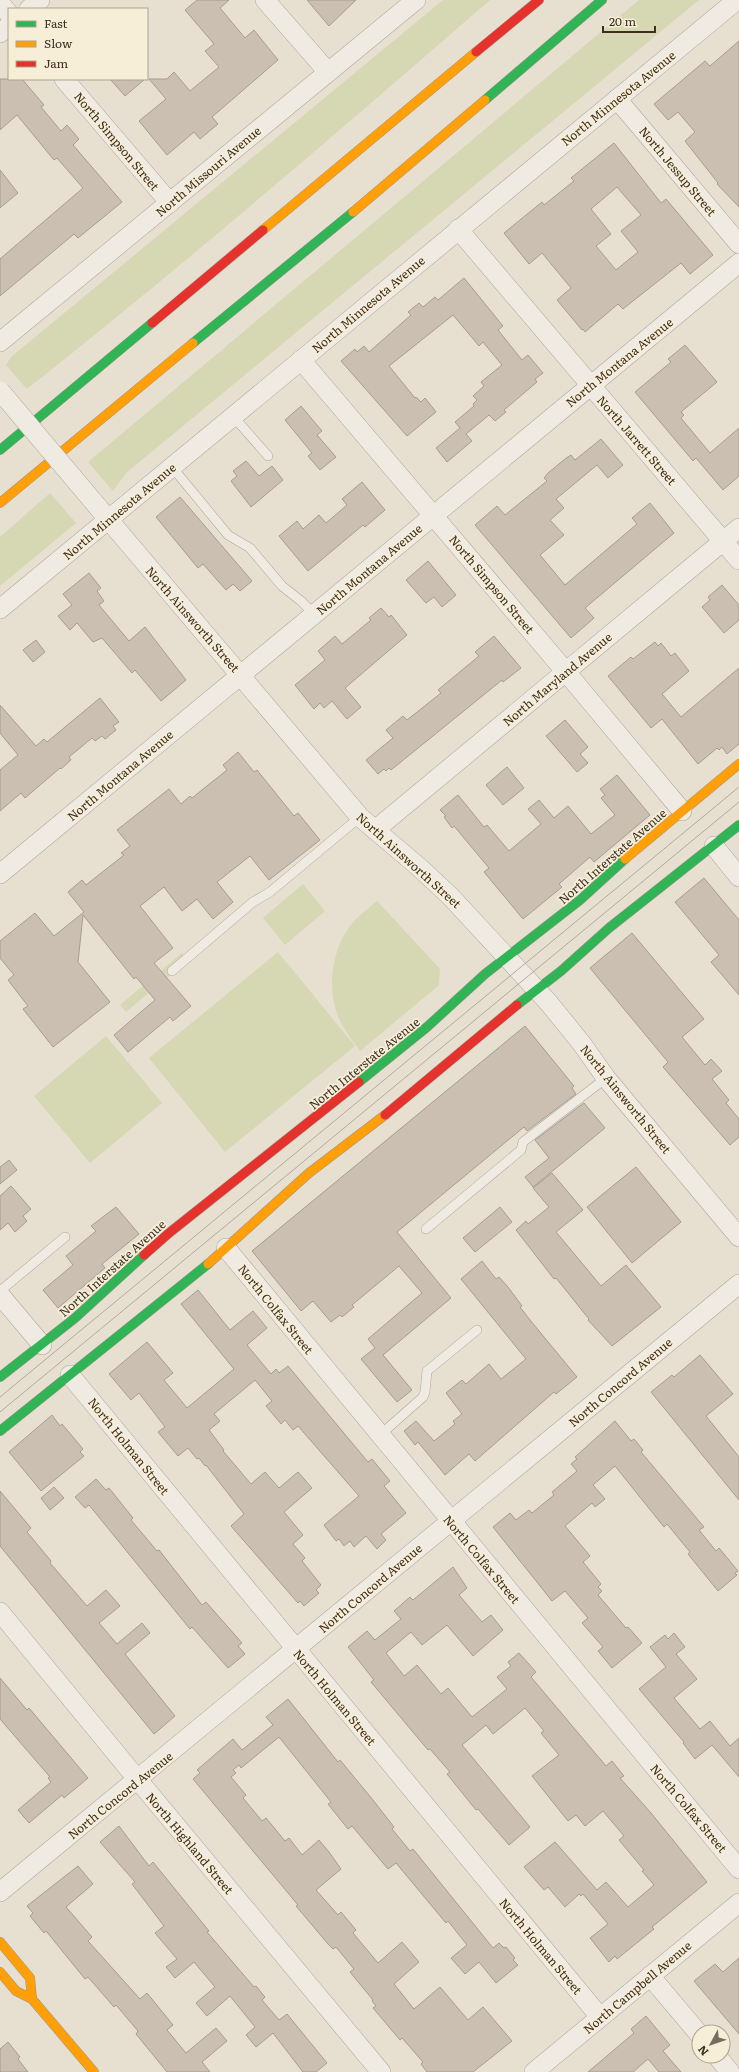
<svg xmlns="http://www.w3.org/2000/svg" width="739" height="2072" font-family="Literata,serif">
<rect width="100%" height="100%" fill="#e7e0d1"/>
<!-- green -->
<g fill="#d6d7b3">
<path d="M443,0H490C338,132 185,264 27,389L6,365L11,357Z"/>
<polygon points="639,0 699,0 126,473 113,491 88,462"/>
<polygon points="50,493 76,523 0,586 0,537"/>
<polygon points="303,884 325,911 285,945 263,918"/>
<path d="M377,901L440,969L439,985L360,1051C355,1043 348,1036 344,1028C324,996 330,946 356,919C362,913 370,907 377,901Z"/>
<polygon points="278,952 355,1046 225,1152 149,1058"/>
<polygon points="182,953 188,960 126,1012 120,1005"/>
<polygon points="106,1036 162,1103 90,1163 34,1096"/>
</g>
<!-- building -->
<g fill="#cbbfb2" stroke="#a89c90" fill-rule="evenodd">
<polygon points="197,0 229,0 220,8 245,38 254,30 278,60 212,117 218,124 200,139 194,132 167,155 139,121 166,99 149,79 167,79 174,72 190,91 219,67 205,51 214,44 185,10"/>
<polygon points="307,0 356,0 329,26"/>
<polygon points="739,41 739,207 717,184 718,183 685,141 695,132 678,112 668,120 654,104 705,61 710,66"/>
<polygon points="0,79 22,79 44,105 41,107 61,131 67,125 79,139 73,145 122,202 78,238 74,234 0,296 0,259 83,188 57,158 54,160 17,115 0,130"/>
<polygon points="110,79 145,79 125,96"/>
<path d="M614,143L661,203L666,199L713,255L690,274L681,263L623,309L618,304L585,332L583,329L582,330L557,300L571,288L542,253L529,264L504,233L542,202L544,205L574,181L571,178ZM617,187L641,215L621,231L638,252L616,270L596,246L611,234L591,209Z"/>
<polygon points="0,170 18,193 0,208"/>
<polygon points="464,278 503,326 498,330 522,360 528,355 543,373 535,379 537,382 504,410 506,412 495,421 489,415 466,434 472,441 447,462 436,448 460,428 455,422 474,406 473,404 477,400 473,396 484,386 481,382 502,365 483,342 479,346 453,315 389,366 415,398 416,397 421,402 425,398 436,412 407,436 341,361 355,349 357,352 364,346 369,352 411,315 408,312 419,303 423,307 435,297 438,300"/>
<polygon points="685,345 717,382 681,412 684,415 681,418 710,453 739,428 739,476 723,490 696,458 693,461 635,392 671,362 668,359"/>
<polygon points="301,406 322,431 317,435 336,457 320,470 308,456 312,453 285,420"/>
<polygon points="601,439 623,465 608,478 597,465 556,499 564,508 550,520 564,535 540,555 565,585 637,524 632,518 650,503 674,533 585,608 594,618 571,638 475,525 497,506 505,515 547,481 544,478 548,473 565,459 571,455 575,460"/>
<polygon points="246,461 259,476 272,466 283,480 251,507 231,481 237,476 233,471"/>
<polygon points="362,482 385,510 365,527 363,525 308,571 279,536 297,521 303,529 319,515 326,523 347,505 342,499"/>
<polygon points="180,497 252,581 240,591 233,584 226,590 203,564 198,568 156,517"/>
<polygon points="428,561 456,595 442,607 434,597 426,603 406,580"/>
<polygon points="89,573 101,588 97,591 104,601 99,605 129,641 145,627 186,680 161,701 135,670 132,673 102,638 93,642 77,623 70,630 58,616 72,605 63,594"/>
<polygon points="722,585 739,605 739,620 724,633 702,607 710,600 708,597"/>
<polygon points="381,608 389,617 391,615 407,635 345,688 361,707 347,719 332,701 324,708 320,703 314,709 295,685 325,660 318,651 335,636 342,644 371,620 369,618"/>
<polygon points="494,636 521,668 503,682 502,680 391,770 389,768 386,771 384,769 378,774 366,760 393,738 386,730 403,716 407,720 441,693 438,690 479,656 475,652"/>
<polygon points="36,640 45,652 33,662 23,650"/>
<polygon points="655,642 658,646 661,643 671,656 675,653 689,671 662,694 681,717 739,668 739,744 727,754 722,747 719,750 717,748 698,764 662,719 651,728 608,676 631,657 633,659"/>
<polygon points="100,698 119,722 113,726 116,730 105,739 102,736 95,741 92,738 69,757 71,760 61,769 60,768 25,798 21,793 0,811 0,770 18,755 0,733 0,705 36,746 44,739 47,742"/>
<polygon points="565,720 588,747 580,754 588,763 577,772 546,736"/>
<polygon points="238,752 254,772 257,770 294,816 298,813 320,840 269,880 250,856 217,882 233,902 213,919 197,899 182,911 164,887 140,906 173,948 154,963 191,1006 173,1021 170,1017 128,1052 114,1035 155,1000 136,977 134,979 83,915 78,962 110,1002 53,1047 23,1009 28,1006 8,980 14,975 0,958 0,941 35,913 54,936 84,912 68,892 82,880 86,885 124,855 121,853 130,846 117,830 169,789 181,804 190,796 192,798 227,770 223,765"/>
<polygon points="507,767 524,788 503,805 486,785"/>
<polygon points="617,775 650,815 594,862 590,857 559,884 562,887 523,919 484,872 489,868 454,826 452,828 444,817 446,816 440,810 458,795 484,827 487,825 509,851 541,824 528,809 539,800 554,818 568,806 591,834 615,815 601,798 605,795 600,789"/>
<polygon points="704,878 739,920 739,995 711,962 719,955 675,902"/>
<polygon points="632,933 704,1019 682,1037 705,1065 711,1059 722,1071 712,1079 729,1100 726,1103 739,1119 739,1137 730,1145 663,1067 668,1062 590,968"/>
<polygon points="525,1026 574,1086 572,1088 576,1094 527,1131 524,1127 397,1232 451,1298 383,1355 412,1390 397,1402 361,1359 375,1348 368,1339 422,1293 399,1266 352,1305 354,1307 342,1317 340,1315 331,1322 313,1301 301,1311 252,1251"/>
<polygon points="584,1103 605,1128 533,1187 525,1177 549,1158 535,1140"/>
<polygon points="9,1160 17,1170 0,1184 0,1167"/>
<polygon points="636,1167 681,1222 632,1263 587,1207"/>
<polygon points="552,1173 583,1210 556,1232 601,1286 626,1265 661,1307 612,1346 588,1320 589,1319 556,1278 554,1279 516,1230 526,1221 528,1224 549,1207 533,1188"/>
<polygon points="11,1186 31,1209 23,1216 27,1221 15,1232 8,1223 0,1230 0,1196"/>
<polygon points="116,1207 139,1234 102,1264 105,1268 58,1308 43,1290 73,1265 66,1256 96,1231 91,1226"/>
<polygon points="500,1207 512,1222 475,1252 463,1238"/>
<polygon points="482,1261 496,1279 499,1277 508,1287 522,1306 520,1307 530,1320 577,1377 556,1394 554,1392 475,1461 469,1454 445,1475 418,1442 415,1445 404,1431 416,1421 434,1441 455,1424 453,1421 462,1414 446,1393 462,1380 466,1384 489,1364 501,1379 526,1359 461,1279"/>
<polygon points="198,1290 230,1330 253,1311 267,1328 247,1345 271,1374 276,1369 279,1373 288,1366 368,1462 372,1459 390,1481 384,1486 406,1513 381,1534 386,1540 377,1549 366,1536 354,1547 350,1541 344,1546 339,1539 336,1541 324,1525 359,1496 298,1426 293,1430 285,1420 281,1424 266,1406 272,1401 255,1380 214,1414 220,1421 209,1430 224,1450 223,1451 251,1484 265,1472 279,1488 298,1472 312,1488 284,1512 303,1535 293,1544 305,1558 302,1561 321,1585 316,1590 319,1593 304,1606 300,1601 298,1603 231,1526 244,1514 206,1465 205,1466 199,1458 197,1459 188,1448 178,1456 158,1432 165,1427 139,1393 131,1400 109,1374 147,1342 173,1373 164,1380 187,1408 234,1369 181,1304"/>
<polygon points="700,1355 733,1394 706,1416 739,1457 739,1500 651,1392 672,1375 674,1377"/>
<polygon points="52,1415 60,1426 62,1424 83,1449 80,1452 84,1456 41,1491 9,1452"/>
<polygon points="615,1421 631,1441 634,1439 643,1450 641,1452 704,1527 699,1530 716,1551 719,1548 738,1571 735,1573 737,1575 718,1591 688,1554 690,1552 667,1524 664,1527 615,1466 593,1485 605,1499 595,1507 592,1503 565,1526 590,1556 583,1562 601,1584 598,1587 602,1591 598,1595 626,1628 628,1627 642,1643 612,1668 598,1651 603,1647 582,1623 588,1618 565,1591 552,1601 493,1527 510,1513 516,1520 529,1510 532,1513 554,1495 552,1492 577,1471 571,1464 577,1459 575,1457"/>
<polygon points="96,1479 106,1490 109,1488 133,1518 131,1520 157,1551 159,1550 202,1605 206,1602 242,1643 238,1646 245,1654 228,1668 192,1627 190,1629 89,1505 85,1508 75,1497"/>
<polygon points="54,1487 64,1498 50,1510 41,1498"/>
<polygon points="0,1491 31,1528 27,1532 51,1561 50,1563 87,1606 106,1590 120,1606 99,1623 117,1644 142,1623 150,1633 125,1654 175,1716 154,1734 0,1546"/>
<polygon points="453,1567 467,1588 459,1595 482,1622 491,1615 503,1630 473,1656 447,1625 422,1645 411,1632 386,1653 404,1676 417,1665 441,1694 448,1688 472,1717 507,1689 497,1677 511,1666 508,1662 519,1653 536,1672 531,1677 606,1766 612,1761 624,1776 620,1778 651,1813 707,1882 652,1927 654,1929 617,1959 615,1956 609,1962 590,1938 608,1924 583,1894 581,1896 579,1894 565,1907 548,1887 544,1890 524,1867 555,1842 597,1890 606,1882 628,1907 654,1885 642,1871 644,1870 619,1840 624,1836 603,1811 585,1826 576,1815 568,1821 532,1776 559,1755 541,1733 544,1731 525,1708 493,1734 486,1725 462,1745 530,1827 509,1845 478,1809 476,1810 447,1774 450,1772 430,1749 428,1750 371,1682 374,1680 348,1647 367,1631 375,1640 401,1619 394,1611 410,1597 413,1600"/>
<polygon points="674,1633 685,1647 676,1654 697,1679 674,1698 700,1729 710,1721 730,1746 739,1738 739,1777 712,1745 695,1759 683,1743 684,1742 639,1689 666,1667 650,1647 665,1635 668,1639"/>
<polygon points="0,1678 27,1710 29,1708 88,1778 64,1798 62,1795 29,1823 18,1810 51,1782 48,1778 50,1777 0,1719"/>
<polygon points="288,1699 338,1762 340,1760 373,1800 394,1827 392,1829 410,1851 413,1849 493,1948 499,1943 504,1948 506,1947 515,1958 513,1960 518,1965 496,1983 479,1962 465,1974 451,1958 467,1945 448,1921 446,1923 396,1863 388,1869 352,1826 348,1829 328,1804 331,1802 279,1737 241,1768 239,1765 233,1770 236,1773 231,1777 246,1795 243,1798 262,1821 266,1818 285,1841 289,1838 302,1855 319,1840 329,1852 341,1869 316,1890 338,1915 341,1912 356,1930 353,1933 378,1963 402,1942 419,1962 394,1984 414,2009 440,1987 468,2020 483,2007 512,2041 473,2072 427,2072 421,2064 423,2062 402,2038 400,2040 373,2008 376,2006 372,2001 373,2000 350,1972 354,1969 336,1947 333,1949 328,1944 296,1906 298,1905 193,1779 200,1773 197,1770 233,1739 242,1750 273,1725 266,1717"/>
<polygon points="119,1826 149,1866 153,1862 209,1931 207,1932 254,1987 256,1986 265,1997 262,2000 279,2020 287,2014 327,2063 316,2072 303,2072 273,2033 256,2047 246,2035 255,2027 230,1996 207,2016 196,2003 215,1987 194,1962 175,1978 166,1967 177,1959 155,1933 164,1926 132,1884 135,1882 100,1842"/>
<polygon points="78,1866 93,1884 66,1907 92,1937 88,1941 140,1999 147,1993 173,2025 167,2030 186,2053 216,2028 227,2041 202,2062 210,2072 167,2072 136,2034 138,2031 116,2005 114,2007 88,1977 85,1979 46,1931 44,1933 30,1916 33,1913 27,1906"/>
<polygon points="739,1958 739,2034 694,1981 715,1964 723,1972"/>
<polygon points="646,2016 670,2045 663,2051 681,2072 659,2072 648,2059 633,2072 588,2072 634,2033 631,2029"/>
<polygon points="8,2042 20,2057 18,2059 28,2072 0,2072 0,2049"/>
</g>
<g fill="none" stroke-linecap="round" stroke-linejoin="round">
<defs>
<g id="lane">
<polyline points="233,416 268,456"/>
<polyline points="172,467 228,535 250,548 282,586 301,601 314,614"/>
<polyline points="172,971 253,902 270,892 360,817"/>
<polyline points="426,1229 521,1150 523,1142 606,1078"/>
<polyline points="0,1291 65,1237"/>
<polyline points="380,1435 423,1397 425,1392 427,1371 477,1330"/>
</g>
<g id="street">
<polyline points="265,0 328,72"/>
<polyline points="0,3 9,14"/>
<polyline points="29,9 40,0"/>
<polyline points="0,33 9,26"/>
<polyline points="64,79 170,203"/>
<polyline points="617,99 739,244"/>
<polyline points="458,229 739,560"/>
<polyline points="0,342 416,0"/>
<polyline points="301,360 566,672 682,811"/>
<polyline points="97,506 360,817 420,868 451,897 548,1002 582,1044 606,1078 739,1237"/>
<polyline points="0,609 737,0"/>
<polyline points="375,830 739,528"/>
<polyline points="714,846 739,877"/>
<polyline points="0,874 739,263"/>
<polyline points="226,1248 739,1869"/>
<polyline points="0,1295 42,1345"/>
<polyline points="70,1375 600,2017"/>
<polyline points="0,1612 138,1780 381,2072"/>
<polyline points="0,1892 739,1284"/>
<polyline points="650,1976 699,2034"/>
<polyline points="717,2056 730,2072"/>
<polyline points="534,2072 739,1903"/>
</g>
<g id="fast">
<polyline points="485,100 602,0"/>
<polyline points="193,343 353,212"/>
<polyline points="0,450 152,323"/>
<polyline points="517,1005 561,971 609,928 739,825"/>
<polyline points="359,1082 427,1027 485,974 580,900 625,859"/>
<polyline points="0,1377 75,1318 144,1255"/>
<polyline points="0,1431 208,1264"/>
</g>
<g id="slow">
<polyline points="353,212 485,100"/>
<polyline points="263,230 476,52"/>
<polyline points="0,503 193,343"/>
<polyline points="625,859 739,764"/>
<polyline points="208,1264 309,1173 385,1115"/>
<polyline points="0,1942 30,1978 32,1999"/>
<polyline points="0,1972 16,1991 32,1999 94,2072"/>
</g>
<g id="jam">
<polyline points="476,52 539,0"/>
<polyline points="152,323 263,230"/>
<polyline points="385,1115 517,1005"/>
<polyline points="144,1255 169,1233 359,1082"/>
</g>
</defs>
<!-- lane casing -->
<use href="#lane" stroke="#ada599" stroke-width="10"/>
<!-- street casing -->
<use href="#street" stroke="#ada599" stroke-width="20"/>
<!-- fast casing -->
<use href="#fast" stroke="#9c958a" stroke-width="10"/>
<!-- slow casing -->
<use href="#slow" stroke="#9c958a" stroke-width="10"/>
<!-- jam casing -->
<use href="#jam" stroke="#9c958a" stroke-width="10"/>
<!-- lane -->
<use href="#lane" stroke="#efebe3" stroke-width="9"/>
<!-- street -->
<use href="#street" stroke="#efebe3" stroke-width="19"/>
<!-- fast -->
<use href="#fast" stroke="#30b455" stroke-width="9"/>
<!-- slow -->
<use href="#slow" stroke="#ff9f0a" stroke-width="9"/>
<!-- jam -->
<use href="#jam" stroke="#e5322d" stroke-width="9"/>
<!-- tram -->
<g stroke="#afaaa2" stroke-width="1">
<polyline points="0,1397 739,787"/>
<polyline points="0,1412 739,802"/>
</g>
<defs>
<polyline id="street-bridge" points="0,391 97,506"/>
</defs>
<!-- street-bridge casing -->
<use href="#street-bridge" stroke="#ada599" stroke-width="20" stroke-linecap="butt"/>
<!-- street-bridge -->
<use href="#street-bridge" stroke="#efebe3" stroke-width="19"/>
</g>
<g text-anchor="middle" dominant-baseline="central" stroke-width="3.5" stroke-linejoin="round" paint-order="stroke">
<!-- street labels -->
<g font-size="12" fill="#3d2e20" stroke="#f7eed8">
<text transform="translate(618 98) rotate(-39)">North Minnesota Avenue</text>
<text transform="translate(117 141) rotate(50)">North Simpson Street</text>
<text transform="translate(208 171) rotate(-40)">North Missouri Avenue</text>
<text transform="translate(678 171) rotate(50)">North Jessup Street</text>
<text transform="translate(368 304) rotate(-40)">North Minnesota Avenue</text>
<text transform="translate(619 362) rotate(-39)">North Montana Avenue</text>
<text transform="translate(637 440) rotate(49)">North Jarrett Street</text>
<text transform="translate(119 511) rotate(-40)">North Minnesota Avenue</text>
<text transform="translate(369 569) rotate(-40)">North Montana Avenue</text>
<text transform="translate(492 584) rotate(50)">North Simpson Street</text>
<text transform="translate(193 619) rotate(49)">North Ainsworth Street</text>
<text transform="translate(557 679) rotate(-40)">North Maryland Avenue</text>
<text transform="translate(120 775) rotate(-40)">North Montana Avenue</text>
<text transform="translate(612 856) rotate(-41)">North Interstate Avenue</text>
<text transform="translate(409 860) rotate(42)">North Ainsworth Street</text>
<text transform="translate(364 1063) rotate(-39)">North Interstate Avenue</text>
<text transform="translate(626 1099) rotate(51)">North Ainsworth Street</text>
<text transform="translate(112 1268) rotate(-42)">North Interstate Avenue</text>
<text transform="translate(276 1309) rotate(51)">North Colfax Street</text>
<text transform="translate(620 1382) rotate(-40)">North Concord Avenue</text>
<text transform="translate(129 1446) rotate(51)">North Holman Street</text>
<text transform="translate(482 1559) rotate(50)">North Colfax Street</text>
<text transform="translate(370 1588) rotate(-40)">North Concord Avenue</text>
<text transform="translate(335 1697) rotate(50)">North Holman Street</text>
<text transform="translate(120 1795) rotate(-39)">North Concord Avenue</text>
<text transform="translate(689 1808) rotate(50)">North Colfax Street</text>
<text transform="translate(190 1843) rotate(50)">North Highland Street</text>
<text transform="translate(541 1946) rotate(50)">North Holman Street</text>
<text transform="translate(637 1987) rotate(-40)">North Campbell Avenue</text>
</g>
</g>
<!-- legend -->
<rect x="8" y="8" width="140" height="72" fill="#f7eed8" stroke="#ada18e"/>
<rect x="16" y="21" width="20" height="6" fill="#30b455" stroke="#ada18e"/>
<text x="44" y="28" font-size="12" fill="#3d2e20">Fast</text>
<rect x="16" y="41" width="20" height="6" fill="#ff9f0a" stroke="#ada18e"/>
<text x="44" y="48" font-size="12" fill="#3d2e20">Slow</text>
<rect x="16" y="61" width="20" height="6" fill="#e5322d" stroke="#ada18e"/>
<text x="44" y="68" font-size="12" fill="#3d2e20">Jam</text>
<!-- north arrow -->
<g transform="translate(711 2044) rotate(230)"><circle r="19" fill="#f7eed8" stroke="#ada18e"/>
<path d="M0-3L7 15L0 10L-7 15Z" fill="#786c5e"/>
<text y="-6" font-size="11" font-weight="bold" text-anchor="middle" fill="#3d2e20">N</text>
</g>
<!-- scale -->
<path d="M603 26v6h52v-6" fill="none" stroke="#3d2e20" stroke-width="2"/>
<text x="609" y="26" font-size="12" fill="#3d2e20" stroke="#f7eed8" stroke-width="3" paint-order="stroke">20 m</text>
</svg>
